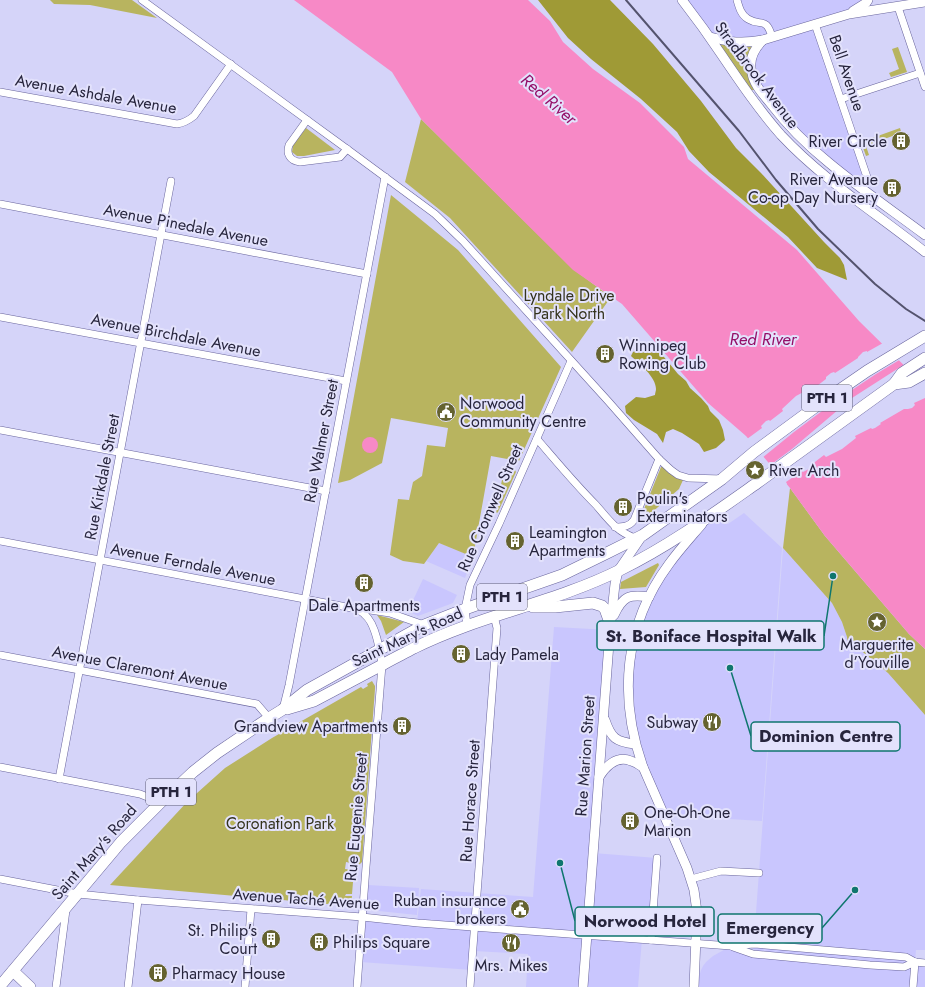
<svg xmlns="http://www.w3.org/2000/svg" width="925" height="987" font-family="Jost,sans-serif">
<rect width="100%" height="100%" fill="#d5d4f9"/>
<!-- built -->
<g fill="#c9c6fe">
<polygon points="682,0 868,0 866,3 816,24 867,177 859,186 828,163 710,37"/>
<polygon points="744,513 782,548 762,821 664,815 643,767 628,692 645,606 706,518 728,524"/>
<polygon points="439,543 473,557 465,578 426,561"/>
<polygon points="783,548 832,603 842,622 847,637 848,647 858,648 888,673 925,715 925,950 916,950 915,962 925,963 925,987 696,987 701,970 703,966 706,962 713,956 731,946 753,953"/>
<polygon points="423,579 457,595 453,603 418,616 408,611"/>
<polygon points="554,627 610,630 593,853 657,858 651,940 642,939 638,987 526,987 528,954 474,951 472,970 360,962 362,917 417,922 421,889 533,897"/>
<polygon points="368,885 419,888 417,915 369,910 366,906"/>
</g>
<!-- green -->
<g fill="#b8b45f">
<polygon points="50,0 132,0 157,18 90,5 54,4"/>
<polygon points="710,37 763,40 752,56 759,88 747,92"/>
<polygon points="898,47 907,72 891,77 889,73 899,69 892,49"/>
<polygon points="421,119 573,269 611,297 572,352 450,218 405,182"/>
<polygon points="306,128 335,150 304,156 297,156 292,152 293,145"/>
<polygon points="900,128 902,135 895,137 895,135 866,146 869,155 866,156 861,142"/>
<polygon points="391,195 458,250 561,367 519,461 491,456 473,557 439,543 424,564 403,561 390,555 398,499 409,500 413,482 422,476 427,445 445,447 448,428 391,418 382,463 350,480 338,483"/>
<polygon points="661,467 663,467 683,480 679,489 650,514 648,511 642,517 642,514"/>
<polygon points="506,468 515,470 516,472 498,512 497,513 496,512 504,469"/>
<polygon points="790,488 825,536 909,634 925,649 925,715 888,673 858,648 848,647 847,637 842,622 832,603 783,548"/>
<polygon points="658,563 659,565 646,587 620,589 621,582"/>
<polygon points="377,615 404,622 386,635 381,621"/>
<polygon points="372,681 375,686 375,689 362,862 360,864 357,865 357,859 352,858 351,863 346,862 345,869 354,870 352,894 346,894 345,896 352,896 351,906 110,885 187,802 225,768 272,738 361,687 363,689 368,686 367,684"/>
</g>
<!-- forest -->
<g fill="#9f9a36">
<polygon points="538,0 610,0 653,44 701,101 736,148 761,173 824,242 840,258 844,265 847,280 817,268 788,237 709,172 689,151 677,132 641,99 591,59 568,38"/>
<path d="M644,346L655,347L664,357L678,374L686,381L690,388L701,398L708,406L710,411L719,420L723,430L725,440L716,448L704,452L699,444L682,433L673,429L666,432L663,443L657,434L634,420L626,413L625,406L636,397L645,398L655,395C655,393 656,391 656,389C656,377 639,363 631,356L633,352Z"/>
</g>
<!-- water -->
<g fill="#f789c6">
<polygon points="294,0 528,0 550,21 563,42 593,69 640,103 684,147 688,159 797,250 859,321 925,386 925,649 909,634 825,536 790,488 746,436 708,403 622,304 573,270 421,119 392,72"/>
<circle cx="370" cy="445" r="8"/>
</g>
<!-- pier -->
<g fill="#d5d4f9">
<polygon points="882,341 901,359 876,374 834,402 794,432 762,458 744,438 747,439 762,428 761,426 766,421 769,420 770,421 783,411 782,409 796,396 811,388 813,389 826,379 826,377 831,373 834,372 835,373 858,358 858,357 863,352 867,351 867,352 883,343"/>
<polygon points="905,364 925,383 925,398 914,403 915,405 912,408 908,409 904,409 880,423 881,424 875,428 872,429 871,428 855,436 856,438 842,449 826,457 824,455 811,465 811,466 809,469 803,472 802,471 786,482 787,484 786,486 769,466 792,449 852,398"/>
</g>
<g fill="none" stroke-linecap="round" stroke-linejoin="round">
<defs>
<g id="minor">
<polyline points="142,0 347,149 435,214 463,241 608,401 659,459 671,470 678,475 688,478 722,479"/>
<path d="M737,0C739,7 741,15 748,19C761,27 766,16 772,37"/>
<polyline points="898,7 925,87"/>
<polyline points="815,24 867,177"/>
<path d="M0,92L177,124C184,123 189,120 194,116L231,64"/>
<polyline points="841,99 920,73"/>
<path d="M307,120L289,145C286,154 290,161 300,162L340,157L347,149"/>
<polyline points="0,204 367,274"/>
<polyline points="0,317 346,381"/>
<polyline points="0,430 326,491"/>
<path d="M537,439C556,461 575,484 596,505C609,520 616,531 635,538"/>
<path d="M615,527C623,527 629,527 634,520L659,459"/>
<polyline points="0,541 357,609 370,610 390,613 424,625"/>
<path d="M357,609C359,611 363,612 365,615C376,624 380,651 382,665L366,867L357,987"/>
<polyline points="467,625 465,609 470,585 499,524 571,361"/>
<polyline points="0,655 257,704 269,718"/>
<polyline points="283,709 289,685 385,177"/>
<polyline points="0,767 140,794 150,798 158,805"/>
<polyline points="59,779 171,181"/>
<polyline points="0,879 78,894 138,900 362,917 418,923 731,946 754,944 906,957 915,962"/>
<polyline points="691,879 721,871 759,873"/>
<polyline points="651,940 657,858"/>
<polyline points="733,947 753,954 870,965 904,967 915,962 925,963"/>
<polyline points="56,987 66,910"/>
<polyline points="128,987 138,900"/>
<polyline points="245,987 251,909"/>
<polyline points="470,987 497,628 494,616"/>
<polyline points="913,987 915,962"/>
</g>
<g id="major">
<path d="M682,0C696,18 709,36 721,54C740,82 759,110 781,135C823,180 876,213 925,252"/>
<polyline points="853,11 866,3 868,0"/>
<path d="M710,37C730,42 741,44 763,40L849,14L925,2"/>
<path d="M763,40C754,49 748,60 752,73C754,85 763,94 771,104C787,125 807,145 828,162C859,188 893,211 925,235"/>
<path d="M614,615C623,596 629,594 649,597"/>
<path d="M605,720C611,738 616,742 635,744"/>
<path d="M599,777C606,766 617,755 631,761C635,762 639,765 643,767"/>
<polyline points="583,987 610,630 615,584 618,571 642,536"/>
<path d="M694,987L697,912L694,890L687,868L643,767C618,697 624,625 669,564C679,550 691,537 702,524"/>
</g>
<g id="highway">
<polyline points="894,384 902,373 925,358"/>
<polyline points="533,607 555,607 593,603 602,606 605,609 610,623"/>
<path d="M287,709L314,701L382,665C392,659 403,654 414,648C480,615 554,603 620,570C669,546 713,514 757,483C803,450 849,417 894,384L909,382L925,373"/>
<polyline points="13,971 30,987"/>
<polyline points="0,986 121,842 158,805 193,772 217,753 269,718 282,710 307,690 424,625 465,609 562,575 609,552 643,535 722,479 754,452 822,402 867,371 925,336"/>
</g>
</defs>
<!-- minor casing -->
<use href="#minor" stroke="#69659d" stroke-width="8"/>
<!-- major casing -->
<use href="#major" stroke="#69659d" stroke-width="10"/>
<!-- highway casing -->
<use href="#highway" stroke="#69659d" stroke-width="12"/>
<!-- minor -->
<use href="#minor" stroke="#fff" stroke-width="7"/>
<!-- major -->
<use href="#major" stroke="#fff" stroke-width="9"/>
<!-- highway -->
<use href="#highway" stroke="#fff" stroke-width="11"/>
<!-- rail -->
<polyline stroke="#54536e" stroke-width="2" points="626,0 739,131 776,180 818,229 875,284 906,309 925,321"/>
</g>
<!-- icons -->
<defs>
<symbol id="building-disc" viewBox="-11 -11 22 22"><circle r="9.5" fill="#656330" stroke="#e3e2fc"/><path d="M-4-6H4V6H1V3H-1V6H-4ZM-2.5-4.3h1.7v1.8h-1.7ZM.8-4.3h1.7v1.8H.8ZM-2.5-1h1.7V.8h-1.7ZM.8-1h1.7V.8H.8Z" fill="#fff"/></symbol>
<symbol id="civic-disc" viewBox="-11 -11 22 22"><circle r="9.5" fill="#656330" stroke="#e3e2fc"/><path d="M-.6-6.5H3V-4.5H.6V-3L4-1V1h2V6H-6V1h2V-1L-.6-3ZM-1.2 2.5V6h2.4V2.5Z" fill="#fff"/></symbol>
<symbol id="sight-disc" viewBox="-11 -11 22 22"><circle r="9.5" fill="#656330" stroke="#e3e2fc"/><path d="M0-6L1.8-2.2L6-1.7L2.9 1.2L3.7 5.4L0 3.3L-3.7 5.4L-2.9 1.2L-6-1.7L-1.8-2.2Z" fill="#fff"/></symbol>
<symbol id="restaurant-disc" viewBox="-11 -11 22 22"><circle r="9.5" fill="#656330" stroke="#e3e2fc"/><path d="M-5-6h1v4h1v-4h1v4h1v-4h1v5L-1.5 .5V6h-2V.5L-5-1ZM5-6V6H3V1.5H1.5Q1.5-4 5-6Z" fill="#fff"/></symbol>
</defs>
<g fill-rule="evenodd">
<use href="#building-disc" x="890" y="130" width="22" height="22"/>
<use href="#building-disc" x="881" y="177" width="22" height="22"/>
<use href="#building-disc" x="594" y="343" width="22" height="22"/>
<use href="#civic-disc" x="435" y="401" width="22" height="22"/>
<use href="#sight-disc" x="744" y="459" width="22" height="22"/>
<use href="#building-disc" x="612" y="496" width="22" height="22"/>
<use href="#building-disc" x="504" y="530" width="22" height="22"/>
<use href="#building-disc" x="353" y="572" width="22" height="22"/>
<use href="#sight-disc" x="866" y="611" width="22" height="22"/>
<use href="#building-disc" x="450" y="643" width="22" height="22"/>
<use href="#restaurant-disc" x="701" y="711" width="22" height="22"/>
<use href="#building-disc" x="391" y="715" width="22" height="22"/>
<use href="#building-disc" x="619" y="810" width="22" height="22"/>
<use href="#civic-disc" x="509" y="898" width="22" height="22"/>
<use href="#building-disc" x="260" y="928" width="22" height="22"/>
<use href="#building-disc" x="308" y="931" width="22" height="22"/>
<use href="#restaurant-disc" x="500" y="932" width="22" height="22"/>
<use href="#building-disc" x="147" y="962" width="22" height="22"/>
</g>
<g text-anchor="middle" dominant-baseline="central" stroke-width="4" stroke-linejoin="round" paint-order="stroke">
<!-- shield labels -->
<g fill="#e3e2fc" stroke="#5f5e76" stroke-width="1">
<rect x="802" y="385" width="50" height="26" rx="3"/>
<rect x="477" y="584" width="50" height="26" rx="3"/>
<rect x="146" y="779" width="50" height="26" rx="3"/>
</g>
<g font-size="15" font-weight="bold" fill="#27253d">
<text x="827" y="398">PTH 1</text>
<text x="502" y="597">PTH 1</text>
<text x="171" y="792">PTH 1</text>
</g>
<!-- street labels -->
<g font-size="16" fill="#27253d" stroke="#e3e2fc">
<text transform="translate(847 73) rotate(71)">Bell Avenue</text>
<text transform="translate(757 75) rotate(53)">Stradbrook Avenue</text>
<text transform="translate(96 94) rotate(10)">Avenue Ashdale Avenue</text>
<text transform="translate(186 225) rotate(11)">Avenue Pinedale Avenue</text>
<text transform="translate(176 335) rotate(11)">Avenue Birchdale Avenue</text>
<text transform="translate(321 441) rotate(-79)">Rue Walmer Street</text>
<text transform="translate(102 477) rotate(-79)">Rue Kirkdale Street</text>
<text transform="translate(490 508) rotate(-66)">Rue Cromwell Street</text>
<text transform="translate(193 564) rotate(11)">Avenue Ferndale Avenue</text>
<text transform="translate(407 637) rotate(-25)">Saint Mary's Road</text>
<text transform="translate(140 668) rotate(11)">Avenue Claremont Avenue</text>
<text transform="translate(585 756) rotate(-86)">Rue Marion Street</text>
<text transform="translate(470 801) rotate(-86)">Rue Horace Street</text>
<text transform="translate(356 817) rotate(-85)">Rue Eugenie Street</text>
<text transform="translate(94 852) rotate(-49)">Saint Mary's Road</text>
<text transform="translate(306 899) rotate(4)">Avenue Taché Avenue</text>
</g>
<!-- poi labels -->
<g font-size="16" fill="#27253d" stroke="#e3e2fc" text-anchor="start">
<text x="887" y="141" text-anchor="end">River Circle</text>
<text x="878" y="179" text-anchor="end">River Avenue<tspan x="878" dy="18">Co-op Day Nursery</tspan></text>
<text x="619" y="345">Winnipeg<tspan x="619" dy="18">Rowing Club</tspan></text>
<text x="460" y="403">Norwood<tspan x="460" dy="18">Community Centre</tspan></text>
<text x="769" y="470">River Arch</text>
<text x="637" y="498">Poulin's<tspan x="637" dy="18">Exterminators</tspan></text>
<text x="529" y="532">Leamington<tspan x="529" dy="18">Apartments</tspan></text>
<text x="364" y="605" text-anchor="middle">Dale Apartments</text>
<text x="877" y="644" text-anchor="middle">Marguerite<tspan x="877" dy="18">d’Youville</tspan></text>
<text x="475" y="654">Lady Pamela</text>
<text x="698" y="722" text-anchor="end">Subway</text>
<text x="388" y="726" text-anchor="end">Grandview Apartments</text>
<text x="644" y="812">One-Oh-One<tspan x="644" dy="18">Marion</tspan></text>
<text x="506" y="900" text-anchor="end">Ruban insurance<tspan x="506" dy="18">brokers</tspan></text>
<text x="257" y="930" text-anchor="end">St. Philip's<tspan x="257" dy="18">Court</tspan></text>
<text x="333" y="942">Philips Square</text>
<text x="511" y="965" text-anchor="middle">Mrs. Mikes</text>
<text x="172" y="973">Pharmacy House</text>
</g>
<!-- park labels -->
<g font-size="16" fill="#34331d" stroke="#e3e2fc">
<text x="569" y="295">Lyndale Drive<tspan x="569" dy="18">Park North</tspan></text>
<text x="280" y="823">Coronation Park</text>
</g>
<!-- water labels -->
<g font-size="17" font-style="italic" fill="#940f68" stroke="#e3e2fc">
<text transform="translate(549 99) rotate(41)">Red River</text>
<text x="763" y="339">Red River</text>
</g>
</g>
<!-- callouts -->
<path fill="none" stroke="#0f766e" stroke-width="1.5" d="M833 576L824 636M730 668L751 736M560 863L575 921M855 890L822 928"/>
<g fill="#0f766e" stroke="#e3e2fc" stroke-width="1.5">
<circle cx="833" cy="576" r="4"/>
<circle cx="730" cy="668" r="4"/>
<circle cx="560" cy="863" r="4"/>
<circle cx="855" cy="890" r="4"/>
</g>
<g fill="#e3e2fc" stroke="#0f766e" stroke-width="1.5">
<rect x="597" y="621" width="227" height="29" rx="4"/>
<rect x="751" y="722" width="149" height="29" rx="4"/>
<rect x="575" y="907" width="139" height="29" rx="4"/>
<rect x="718" y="914" width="104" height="29" rx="4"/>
</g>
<g font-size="17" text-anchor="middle" font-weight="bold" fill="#27253d">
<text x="711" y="642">St. Boniface Hospital Walk</text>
<text x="826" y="742">Dominion Centre</text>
<text x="645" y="927">Norwood Hotel</text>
<text x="770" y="934">Emergency</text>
</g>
</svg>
